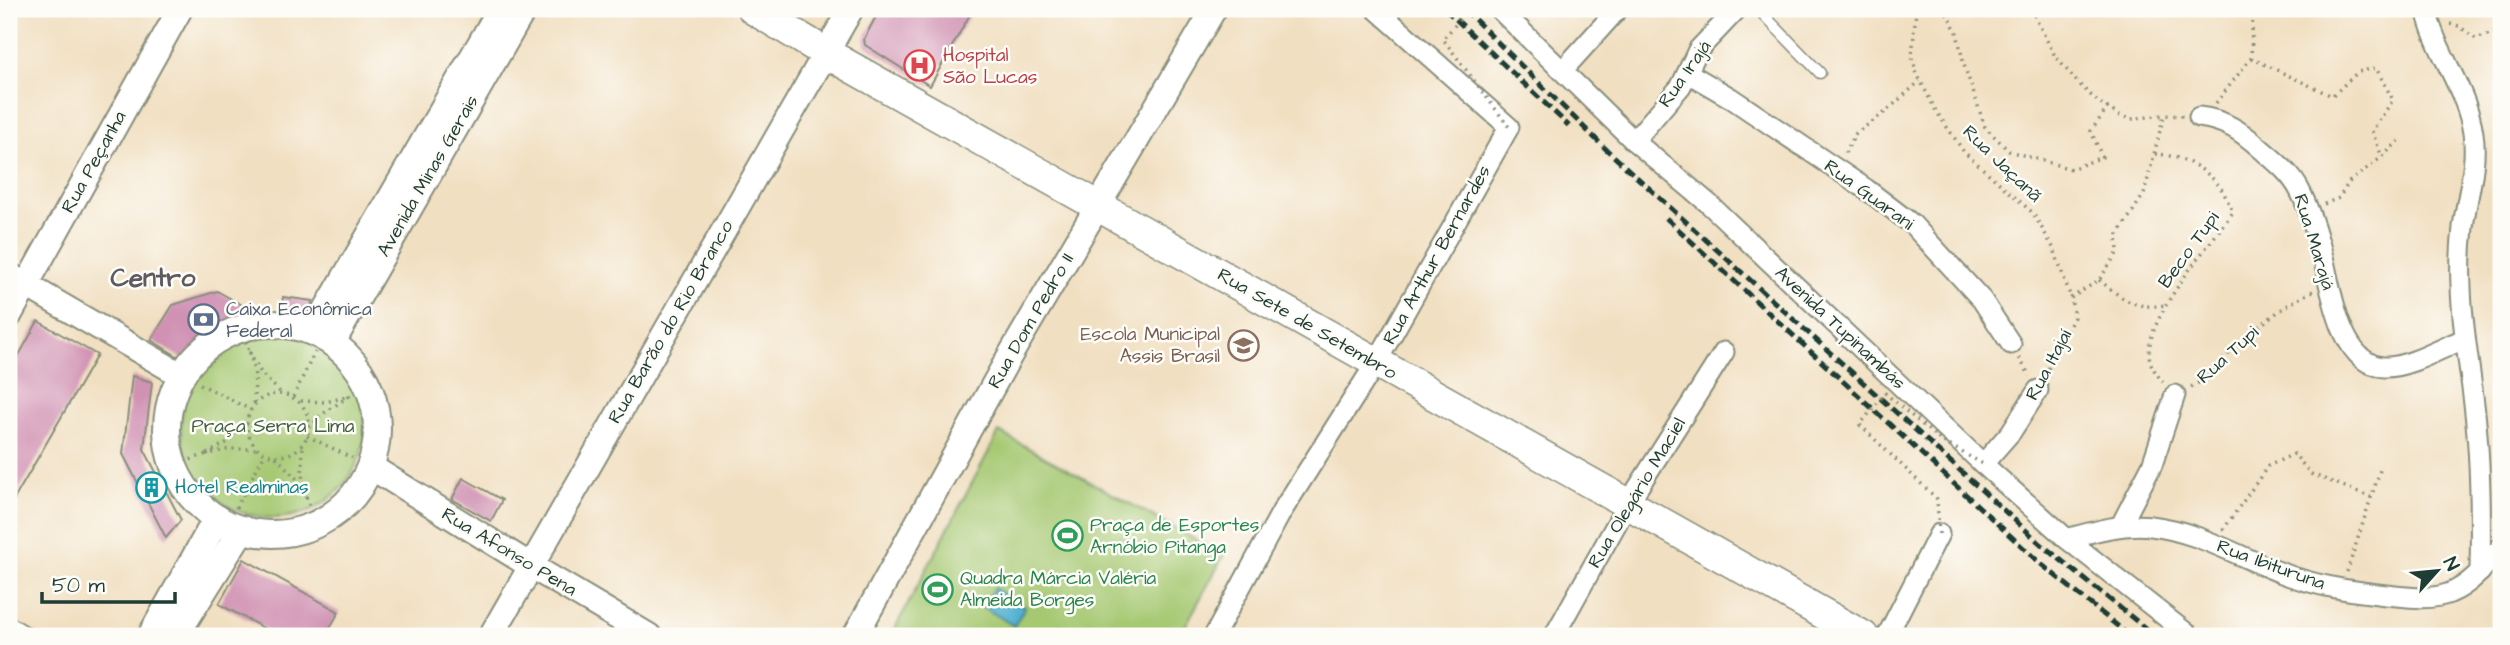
<svg xmlns="http://www.w3.org/2000/svg" width="2510" height="645" font-family="'Architects Daughter',sans-serif">
<rect width="100%" height="100%" fill="#fdfcf7"/>
<filter id="ink" filterUnits="userSpaceOnUse"><feTurbulence type="fractalNoise" baseFrequency=".0143" numOctaves="2"/><feDisplacementMap in="SourceGraphic" scale="14" xChannelSelector="R" yChannelSelector="G"/><feConvolveMatrix kernelMatrix="1 2 1 2 8 2 1 2 1" color-interpolation-filters="sRGB"/></filter>
<filter id="wash" filterUnits="userSpaceOnUse"><feTurbulence type="fractalNoise" baseFrequency=".00686" numOctaves="4" result="noise"/><feDisplacementMap in="SourceGraphic" scale="28" xChannelSelector="R" yChannelSelector="G"/><feGaussianBlur stdDeviation="1.57" result="paint"/><feColorMatrix in="noise" values="0 0 0 0 0 0 0 0 0 0 0 0 0 0 0 0 0 1.4 0 .05"/><feComposite in="paint" operator="in"/></filter>
<g filter="url(#wash)">
<rect width="100%" height="100%" fill="#f1dfc1"/>
<!-- green -->
<g fill="#a5c871" stroke="#628252" stroke-width="2">
<circle cx="273" cy="426" r="92"/>
<polygon points="999,432 1224,555 1180,636 891,636"/>
</g>
<!-- water -->
<polygon fill="#51b1d0" stroke="#387782" stroke-width="2" points="994,588 1025,607 1014,626 983,607"/>
<g id="blocks">
<!-- building -->
<g fill="#d091b3">
<polygon points="880,9 973,9 930,86 865,45 864,39"/>
<polygon points="217,291 260,315 223,326 182,359 151,340 173,305"/>
<polygon points="283,297 313,301 304,318 281,315"/>
<polygon points="38,321 97,355 9,508 9,373"/>
<polygon points="132,376 152,382 144,449 181,520 166,538 123,454"/>
<polygon points="463,478 502,500 491,521 452,499"/>
<polygon points="244,559 339,612 325,636 278,636 219,604"/>
</g>
</g>
</g>
<g filter="url(#ink)">
<use href="#blocks" fill-opacity="0" stroke="#888e7a" stroke-width="2"/>
<g fill="none" stroke-linecap="round" stroke-linejoin="round">
<defs>
<polyline id="service" points="1758,9 1820,73"/>
<g id="minor">
<polyline points="1499,9 1634,141 1708,203 1983,464 2067,539 2190,636"/>
<path d="M2426,9C2435,52 2467,89 2473,133C2478,164 2467,196 2463,227C2461,246 2460,267 2461,286C2462,332 2472,377 2476,423C2481,473 2481,522 2480,572"/>
<polyline points="1563,70 1618,9"/>
<polyline points="1688,73 1731,98 1866,189 1912,224 1982,300 2011,344"/>
<path d="M2199,117C2225,120 2241,131 2260,148C2275,161 2291,173 2300,191C2310,211 2317,234 2323,257C2331,288 2340,365 2384,367C2407,368 2442,348 2464,339"/>
<polyline points="1634,141 1681,86 1698,50 1737,9"/>
<polyline points="1983,464 2011,432 2038,390"/>
<polyline points="2121,525 2152,465 2175,395"/>
<path d="M2067,539C2095,531 2122,523 2151,526C2197,531 2239,557 2282,573C2315,586 2351,591 2386,595C2407,597 2429,601 2450,593C2472,584 2486,565 2501,547"/>
<polyline points="9,627 24,636"/>
<polyline points="1214,636 1282,511 1376,363 1509,127 1376,9"/>
<polyline points="1554,636 1627,505 1724,352"/>
<polyline points="1887,636 1939,534"/>
</g>
<g id="tertiary">
<polyline points="9,275 181,375"/>
<polyline points="9,316 180,9"/>
<polyline points="371,467 531,566 649,636"/>
<polyline points="491,636 851,9"/>
<polyline points="855,636 1009,357 1214,9"/>
</g>
<g id="secondary">
<circle cx="272" cy="429" r="105"/>
<polyline points="314,332 501,9"/>
<polyline points="332,342 523,9"/>
<polyline points="151,636 217,518"/>
<polyline points="175,636 242,529"/>
</g>
<polyline id="primary" points="753,9 826,53 1863,636"/>
</defs>
<!-- service casing -->
<use href="#service" stroke="#888e7a" stroke-width="13"/>
<!-- minor casing -->
<use href="#minor" stroke="#888e7a" stroke-width="23"/>
<!-- tertiary casing -->
<use href="#tertiary" stroke="#888e7a" stroke-width="28"/>
<!-- secondary casing -->
<use href="#secondary" stroke="#888e7a" stroke-width="30"/>
<!-- primary casing -->
<use href="#primary" stroke="#888e7a" stroke-width="33"/>
<!-- path -->
<g stroke="#888e7a" stroke-width="3.5" stroke-dasharray="2 5" stroke-linecap="butt">
<polyline points="1474,9 1483,17"/>
<polyline points="1916,9 1912,58 1917,74 1936,111 1964,152 2033,213 2054,249 2071,298"/>
<polyline points="1941,9 1947,13 1957,33 1964,65 1985,127 2009,151 2071,169 2102,157 2091,131 2108,107"/>
<polyline points="2031,9 2055,56 2078,83 2097,101 2120,116 2131,119 2164,115 2183,116"/>
<polyline points="2450,24 2459,26 2476,39 2501,30"/>
<polyline points="2251,58 2332,96 2358,72 2376,68 2393,100 2372,131 2382,157"/>
<polyline points="2216,103 2251,58 2253,9"/>
<polyline points="1845,153 1856,133 1883,114 1920,81"/>
<path d="M2155,154C2179,155 2205,167 2220,187C2225,194 2229,204 2233,212C2210,245 2149,313 2149,353C2149,364 2156,374 2163,382"/>
<polyline points="2324,204 2339,198 2349,182 2382,157 2401,139"/>
<path d="M2099,280C2123,299 2134,310 2165,305"/>
<polyline points="243,335 250,353"/>
<polyline points="2019,358 2030,376"/>
<polyline points="2045,375 2074,317 2071,298 2099,280 2118,252 2117,236 2144,194 2164,115"/>
<polyline points="200,384 251,410"/>
<path d="M2191,387L2200,382C2235,348 2269,312 2313,291"/>
<circle cx="278" cy="425" r="31"/>
<polyline points="349,396 363,391"/>
<polyline points="293,397 315,352"/>
<polyline points="301,401 326,402 349,396 320,416 310,428"/>
<polyline points="254,403 255,376 250,353 261,373 281,393"/>
<polyline points="247,423 226,443 207,454 230,449 260,449"/>
<polyline points="307,436 352,458"/>
<polyline points="276,457 296,478 306,497 302,474 303,445"/>
<polyline points="184,462 207,454"/>
<polyline points="306,497 314,516"/>
<polyline points="236,508 265,453"/>
<polyline points="2223,530 2268,466 2294,454 2311,474 2371,497"/>
<polyline points="2347,572 2381,467"/>
</g>
<!-- service -->
<use href="#service" stroke="#fff" stroke-width="10"/>
<!-- minor -->
<use href="#minor" stroke="#fff" stroke-width="19"/>
<!-- tertiary -->
<use href="#tertiary" stroke="#fff" stroke-width="24"/>
<!-- secondary -->
<use href="#secondary" stroke="#fff" stroke-width="26"/>
<!-- primary -->
<use href="#primary" stroke="#fff" stroke-width="30"/>
<!-- rail -->
<g stroke="#1f3d34" stroke-width="5" stroke-dasharray="10 5" stroke-linecap="butt">
<polyline points="1445,9 1569,126"/>
<polyline points="1464,9 1608,151 2041,544 2155,636"/>
<polyline points="1666,218 2041,564 2130,636"/>
</g>
<!-- path-bridge -->
<g stroke="#888e7a" stroke-width="3.5" stroke-dasharray="2 5" stroke-linecap="butt">
<polyline points="1469,9 1443,39 1509,127"/>
<polyline points="1939,534 1937,499 1860,425 1885,393 1940,440 1983,464"/>
</g>
</g>
</g>
<!-- icons -->
<defs>
<symbol id="hospital-ring" viewBox="-11 -11 22 22"><circle r="9.5" fill="#fdfcf7" stroke="#e0444e" stroke-width="1.5"/><path d="M-5-5h3v3.5h4V-5h3V5h-3V1.5h-4V5h-3Z" fill="#e0444e"/></symbol>
<symbol id="bank-ring" viewBox="-11 -11 22 22"><circle r="9.5" fill="#fdfcf7" stroke="#5c6f8a" stroke-width="1.5"/><path d="M-6-4H6V4H-6ZM0-2.3a2.3 2.3 0 1 0 0 4.6a2.3 2.3 0 1 0 0-4.6Z" fill="#5c6f8a"/></symbol>
<symbol id="school-ring" viewBox="-11 -11 22 22"><circle r="9.5" fill="#fdfcf7" stroke="#8d6e63" stroke-width="1.5"/><path d="M0-5L7-2L0 1L-7-2ZM-4 1L0 2.5L4 1V4Q0 6-4 4Z" fill="#8d6e63"/></symbol>
<symbol id="building-ring" viewBox="-11 -11 22 22"><circle r="9.5" fill="#fdfcf7" stroke="#0f9aa8" stroke-width="1.5"/><path d="M-4-6H4V6H1V3H-1V6H-4ZM-2.5-4.3h1.7v1.8h-1.7ZM.8-4.3h1.7v1.8H.8ZM-2.5-1h1.7V.8h-1.7ZM.8-1h1.7V.8H.8Z" fill="#0f9aa8"/></symbol>
<symbol id="stadium-ring" viewBox="-11 -11 22 22"><circle r="9.5" fill="#fdfcf7" stroke="#2e9e5b" stroke-width="1.5"/><path d="M0-5a6.5 5 0 1 0 0 10a6.5 5 0 1 0 0-10ZM-3.5-1.8h7v3.6h-7Z" fill="#2e9e5b"/></symbol>
</defs>
<g fill-rule="evenodd">
<use href="#hospital-ring" x="902" y="48" width="35" height="35"/>
<use href="#bank-ring" x="186" y="302" width="35" height="35"/>
<use href="#school-ring" x="1226" y="328" width="35" height="35"/>
<use href="#building-ring" x="134" y="470" width="35" height="35"/>
<use href="#stadium-ring" x="1050" y="518" width="35" height="35"/>
<use href="#stadium-ring" x="920" y="572" width="35" height="35"/>
</g>
<g text-anchor="middle" dominant-baseline="central" stroke-width="5" stroke-linejoin="round" paint-order="stroke">
<!-- health labels -->
<g font-size="19" fill="#be3a42" stroke="#fdfcf7" text-anchor="start">
<text x="943" y="55">Hospital<tspan x="943" dy="22">São Lucas</tspan></text>
</g>
<!-- street labels -->
<g font-size="19" fill="#1f3d34" stroke="#fdfcf7">
<text transform="translate(1685 74) rotate(-55)">Rua Irajá</text>
<text transform="translate(94 162) rotate(-61)">Rua Peçanha</text>
<text transform="translate(2002 164) rotate(44)">Rua Jaçanã</text>
<text transform="translate(428 176) rotate(-60)">Avenida Minas Gerais</text>
<text transform="translate(1869 195) rotate(36)">Rua Guarani</text>
<text transform="translate(2314 242) rotate(73)">Rua Marajá</text>
<text transform="translate(2189 250) rotate(-54)">Beco Tupi</text>
<text transform="translate(1437 255) rotate(-61)">Rua Arthur Bernardes</text>
<text transform="translate(1031 321) rotate(-60)">Rua Dom Pedro II</text>
<text transform="translate(671 322) rotate(-60)">Rua Barão do Rio Branco</text>
<text transform="translate(1307 324) rotate(30)">Rua Sete de Setembro</text>
<text transform="translate(1840 328) rotate(43)">Avenida Tupinambás</text>
<text transform="translate(2228 355) rotate(-42)">Rua Tupi</text>
<text transform="translate(2049 365) rotate(-62)">Rua Itajaí</text>
<text transform="translate(1637 493) rotate(-59)">Rua Olegário Maciel</text>
<text transform="translate(509 552) rotate(31)">Rua Afonso Pena</text>
<text transform="translate(2271 565) rotate(20)">Rua Ibituruna</text>
</g>
<!-- service labels -->
<g font-size="19" fill="#4e5e75" stroke="#fdfcf7" text-anchor="start">
<text x="226" y="309">Caixa Econômica<tspan x="226" dy="22">Federal</tspan></text>
</g>
<!-- education labels -->
<g font-size="19" fill="#785e54" stroke="#fdfcf7" text-anchor="end">
<text x="1220" y="334">Escola Municipal<tspan x="1220" dy="22">Assis Brasil</tspan></text>
</g>
<!-- park labels -->
<g font-size="19" fill="#406043" stroke="#fdfcf7">
<text x="273" y="426">Praça Serra Lima</text>
</g>
<!-- culture labels -->
<g font-size="19" fill="#0d838f" stroke="#fdfcf7" text-anchor="start">
<text x="175" y="487">Hotel Realminas</text>
</g>
<!-- leisure labels -->
<g font-size="19" fill="#27864d" stroke="#fdfcf7" text-anchor="start">
<text x="1090" y="525">Praça de Esportes<tspan x="1090" dy="22">Arnóbio Pitanga</tspan></text>
<text x="960" y="578">Quadra Márcia Valéria<tspan x="960" dy="22">Almeida Borges</tspan></text>
</g>
<!-- district labels -->
<g font-size="26" font-weight="bold" fill="#5d5a60" stroke="#fdfcf7">
<text x="153" y="278">Centro</text>
</g>
</g>
<!-- margin -->
<rect width="2510" height="645" fill="none" stroke="#fdfcf7" stroke-width="35"/>
<!-- north arrow -->
<g transform="translate(2437 571) rotate(63)" stroke="#fdfcf7" stroke-width="5" paint-order="stroke">
<path d="M0-5L12 26L0 18L-12 26Z" fill="#1f3d34"/>
<text y="-10" font-size="19" font-weight="bold" text-anchor="middle" fill="#1f3d34">N</text>
</g>
<!-- scale -->
<path d="M42 592v10h133v-10" fill="none" stroke="#1f3d34" stroke-width="3.5"/>
<text x="52" y="592" font-size="21" fill="#1f3d34" stroke="#fdfcf7" stroke-width="5" paint-order="stroke">50 m</text>
</svg>
